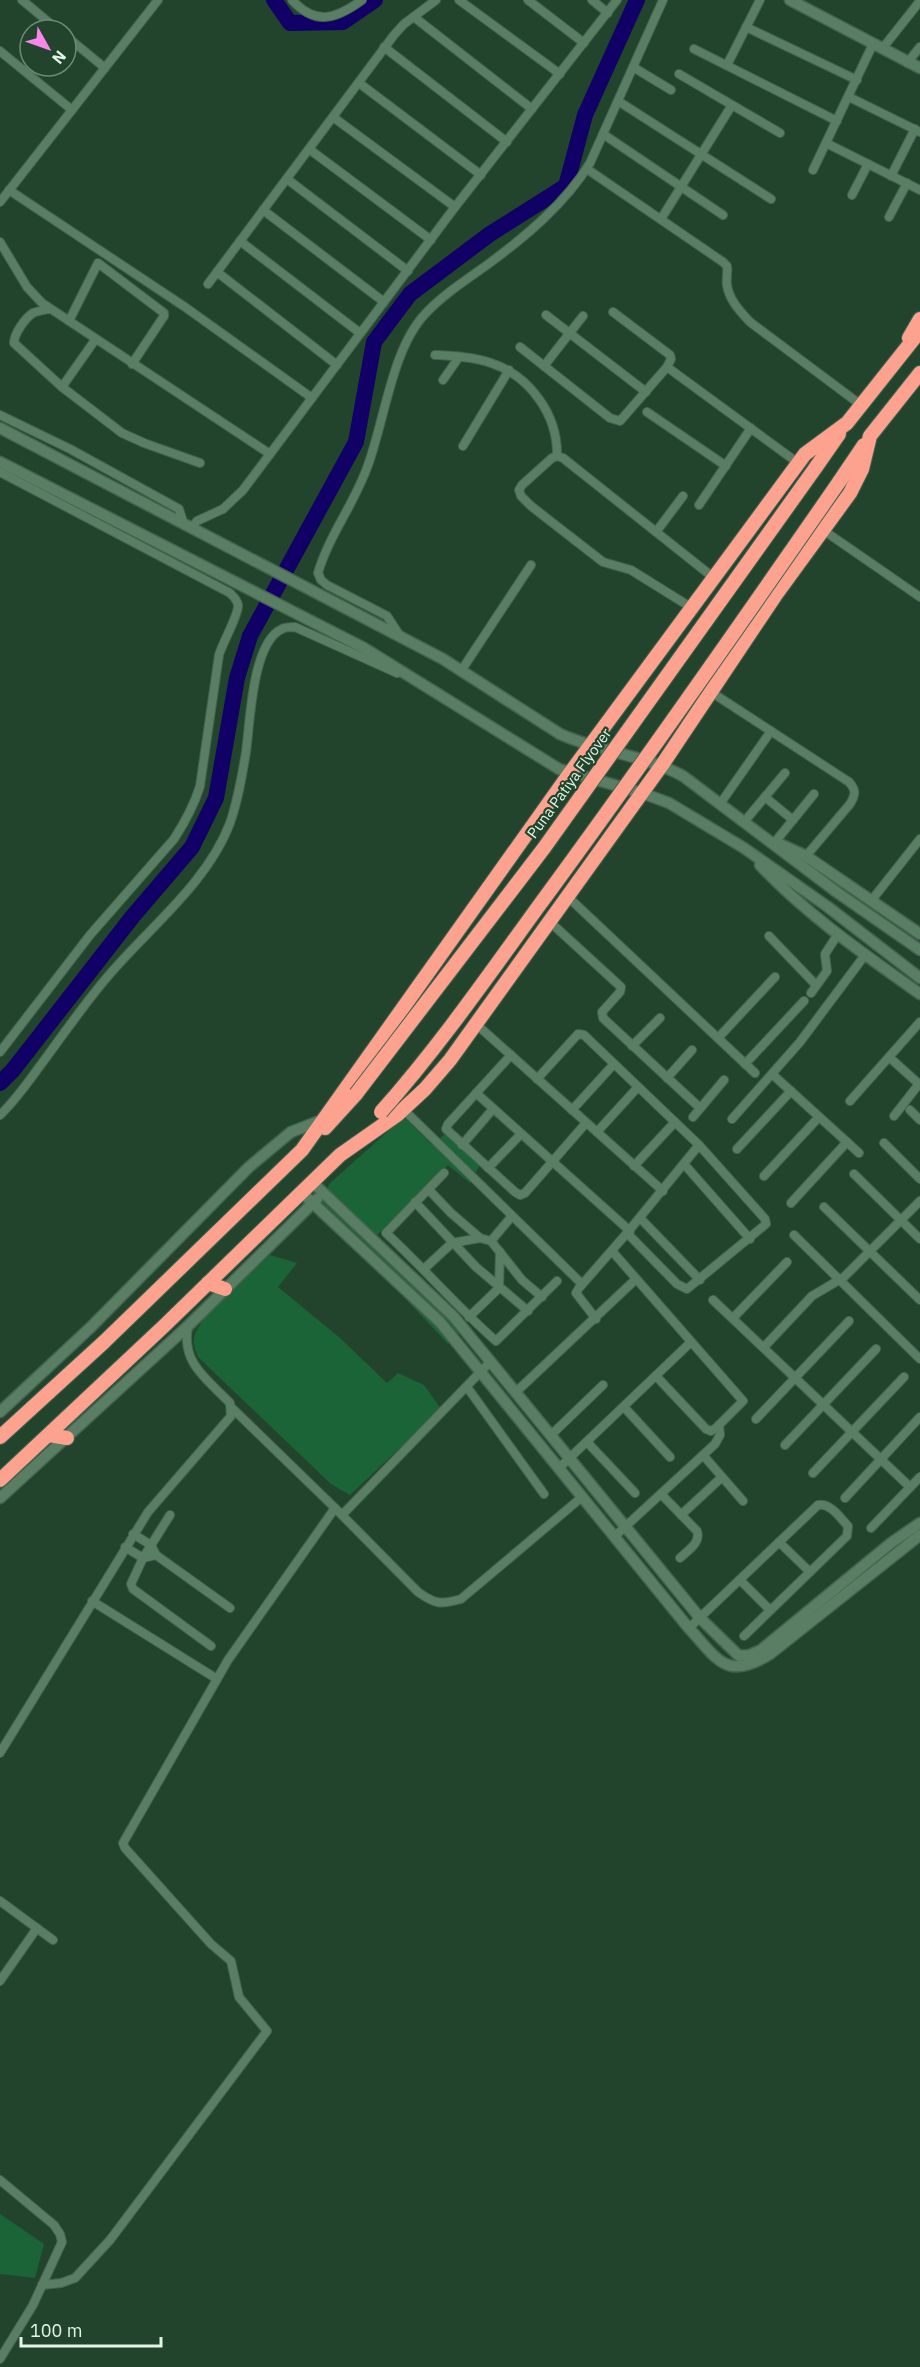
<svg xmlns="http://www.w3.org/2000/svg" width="920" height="2367" font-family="'IBM Plex Sans',sans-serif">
<rect width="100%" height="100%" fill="#22442d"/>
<!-- green -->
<g fill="#1a6438">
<polygon points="404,1117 432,1145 445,1134 480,1165 470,1183 448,1165 370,1242 461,1331 448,1344 403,1296 317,1216 329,1184"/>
<path d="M270,1255L297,1263L278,1287L340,1338L387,1383L398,1373L424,1385L441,1409L350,1495L331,1484L198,1357C196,1352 193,1344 194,1339C197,1316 252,1271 270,1255Z"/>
<polygon points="0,2214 44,2244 35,2278 0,2274"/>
</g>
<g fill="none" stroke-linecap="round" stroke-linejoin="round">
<!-- river -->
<g stroke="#106" stroke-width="16">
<polyline points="274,0 290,23 343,22 375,0"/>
<polyline points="0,1083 13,1070 133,916 192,847 216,798 237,678 250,636 356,442 374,342 410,294 490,234 566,186 585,115 637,0"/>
</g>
<defs>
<g id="street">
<polyline points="22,0 58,30"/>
<path d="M292,0C316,26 336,19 362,0"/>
<polyline points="459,0 560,74"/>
<polyline points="528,0 584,43"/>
<polyline points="592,0 608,13"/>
<polyline points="414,17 532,109"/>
<polyline points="746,27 857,80"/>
<polyline points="66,36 105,68"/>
<polyline points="384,47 507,142"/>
<polyline points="694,49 837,121"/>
<polyline points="882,49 920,1"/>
<polyline points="0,51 72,110"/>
<polyline points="907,63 920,47"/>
<polyline points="727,65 760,0"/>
<polyline points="633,67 671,90"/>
<polyline points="679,74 780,133"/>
<polyline points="359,83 481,175"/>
<polyline points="849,97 920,132"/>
<polyline points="618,101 771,199"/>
<polyline points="333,117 455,207"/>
<polyline points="603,134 723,215"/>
<polyline points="826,143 920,190"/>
<polyline points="309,149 431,240"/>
<path d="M587,169L723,262L727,266C728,272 726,279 727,285C729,300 740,311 750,322L861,405"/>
<polyline points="813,170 873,44"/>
<polyline points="891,176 915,129"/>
<polyline points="287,179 408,271"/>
<polyline points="9,190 185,307 312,398"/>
<polyline points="852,195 868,164"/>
<polyline points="0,202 158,0"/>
<polyline points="263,210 384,302"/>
<polyline points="889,217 907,183"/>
<polyline points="661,219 732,105"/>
<polyline points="240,241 360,333"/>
<polyline points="0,242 27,287 42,303 270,454"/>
<polyline points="217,272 337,365"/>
<polyline points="208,284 394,35 404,24 436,0"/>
<path d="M49,309C44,310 38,311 33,313C25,318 14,334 14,343L62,387L122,433L144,443L200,463"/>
<polyline points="546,315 646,392"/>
<polyline points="69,321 98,263 164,313 164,316 132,364"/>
<polyline points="520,347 610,418 620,421 667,367 671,359 670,355 613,312"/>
<path d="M435,355C453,356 474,357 491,363C530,376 558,415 557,456"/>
<polyline points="544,366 583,316"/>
<polyline points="667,367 798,463"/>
<polyline points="443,380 459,357"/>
<polyline points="62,387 95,340"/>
<polyline points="647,412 726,466"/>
<polyline points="0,415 70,449 179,509 184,525"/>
<polyline points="463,446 509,370"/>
<path d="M0,472L230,593C233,596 237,599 238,605C239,614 222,644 219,655L200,786C194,806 185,822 174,839L90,935L0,1052"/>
<polyline points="699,505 751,428"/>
<polyline points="191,528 197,521 223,509 243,490 455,207 617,0"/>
<polyline points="823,530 920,597"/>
<polyline points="656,532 683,496"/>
<polyline points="692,608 631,570 603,562 531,506 521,496 519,490 522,485 552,458 557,456 563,458 714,578"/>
<path d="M400,636L387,616L327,585L321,580L318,573C329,535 355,503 368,465C385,419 392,348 426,313C444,294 466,280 487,265C525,237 566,203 590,163L663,0"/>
<polyline points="461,671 531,565"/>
<path d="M711,692L849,782C856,790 856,794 850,804L806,856"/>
<polyline points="765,797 793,820"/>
<polyline points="720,804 771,731"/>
<polyline points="744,822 785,773"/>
<polyline points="775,842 814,794"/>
<polyline points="568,897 755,1073"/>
<polyline points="871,901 920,839"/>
<polyline points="550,922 621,987 620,992 602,1012 603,1018 700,1108"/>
<polyline points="769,936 816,985"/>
<polyline points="811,993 827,971 825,954 838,934"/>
<polyline points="476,1024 663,1191"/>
<polyline points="718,1038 775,977"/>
<polyline points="632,1046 660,1018"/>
<polyline points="511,1055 448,1124 446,1129 515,1192 520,1195 525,1193 586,1123"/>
<polyline points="889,1057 919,1084 894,1116"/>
<polyline points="745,1064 804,1001"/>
<polyline points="772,1074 859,1153"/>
<polyline points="667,1078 692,1050"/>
<polyline points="537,1079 578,1034 584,1035 699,1145 765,1219 766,1224 687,1289 677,1284 627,1233"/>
<polyline points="476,1093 630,1231"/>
<polyline points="850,1101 920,1022"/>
<polyline points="403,1109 582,1284"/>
<polyline points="572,1110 614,1064"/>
<polyline points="910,1110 920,1120"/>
<path d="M0,1115C14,1102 26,1085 37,1070C61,1038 83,1005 109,975C149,928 208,882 230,823C238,800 242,776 246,752C250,724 252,642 282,629C285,627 291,627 295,627L397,673"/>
<polyline points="693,1117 724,1080"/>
<polyline points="732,1119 800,1042 865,955"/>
<polyline points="597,1132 638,1087"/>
<polyline points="884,1143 920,1179"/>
<polyline points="462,1145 493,1109"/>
<polyline points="737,1149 791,1091"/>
<polyline points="684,1164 750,1239"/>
<polyline points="634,1166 675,1122"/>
<polyline points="488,1168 521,1134"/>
<path d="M444,1173L386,1233C424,1268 457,1307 496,1341L557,1281"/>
<polyline points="854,1174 920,1239"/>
<polyline points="764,1176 819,1117"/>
<polyline points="429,1190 451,1213 480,1238 491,1241 522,1280 542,1297"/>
<polyline points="415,1202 476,1267 528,1311"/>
<polyline points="791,1203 847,1142"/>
<polyline points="824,1207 920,1300"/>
<polyline points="640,1218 700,1280"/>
<polyline points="794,1235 920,1359"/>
<polyline points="491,1241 512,1216"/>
<polyline points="612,1251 743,1401 716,1428 711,1431 706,1429 656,1376"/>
<polyline points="425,1268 452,1243 480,1238"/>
<polyline points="713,1300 910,1487"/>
<polyline points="469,1317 499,1288 500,1252"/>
<polyline points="733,1318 787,1262"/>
<polyline points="596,1319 576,1293 579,1288 627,1233 699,1145"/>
<polyline points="764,1347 812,1296 844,1277 920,1201"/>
<polyline points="467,1387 544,1494"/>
<polyline points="516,1392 636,1279"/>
<polyline points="624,1407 670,1457"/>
<path d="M232,1408L335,1508L418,1592C435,1604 440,1605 461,1599L582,1497"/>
<polyline points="756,1419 849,1321"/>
<polyline points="550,1436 603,1385"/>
<polyline points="587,1442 635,1493"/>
<polyline points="785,1445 876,1349"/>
<polyline points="703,1455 743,1501"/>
<polyline points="558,1469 691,1342"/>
<polyline points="813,1473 904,1377"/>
<path d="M661,1494L697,1531C701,1543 688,1550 680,1558"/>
<polyline points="845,1498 920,1417"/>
<polyline points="170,1515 143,1558 131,1584 133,1589 211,1646"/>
<polyline points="342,1515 491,1361"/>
<polyline points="681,1515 722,1477"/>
<polyline points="871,1528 920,1477"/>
<polyline points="133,1534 151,1545 156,1555 230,1608"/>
<polyline points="614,1537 715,1444 720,1435 719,1425"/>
<polyline points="779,1542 810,1572"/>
<polyline points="125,1547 143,1558 156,1555"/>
<polyline points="740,1580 770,1610"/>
<polyline points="92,1601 217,1679"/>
<path d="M689,1628L818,1505C831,1503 840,1518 848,1526L847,1536L744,1636"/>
<path d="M0,1753L148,1512L231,1416L230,1403C207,1379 181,1363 188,1327"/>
<polyline points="0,1901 53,1940"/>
<polyline points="0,1981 37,1928"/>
<polyline points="0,2180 54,2225 60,2234 62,2242 33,2305 0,2359"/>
<polyline points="42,2285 61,2283 75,2278 110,2240 267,2031 239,1997 231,1961 211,1944 125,1848 123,1843 228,1660 335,1508"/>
</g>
<g id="secondary">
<polyline points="790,0 920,68"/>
<path d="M0,428L443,659L560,734C600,752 644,755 683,776L838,893L920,950"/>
<polyline points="0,462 364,648 559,769 642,793 669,803 744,848 828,907 920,978"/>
<polyline points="782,845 806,856 920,934"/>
<path d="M760,865C807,915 864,954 920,994"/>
<polyline points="312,1182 454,1317 700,1618 739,1656 750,1655 761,1650 891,1543 920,1523"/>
<path d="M301,1192L440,1322L687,1626C717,1658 725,1682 770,1654L920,1535"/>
<polyline points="0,1412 91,1327 249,1167 291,1132 322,1120"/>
<polyline points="0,1498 188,1326 317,1199"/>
</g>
<g id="highway">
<polyline points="909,338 920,319"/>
<polyline points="816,467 839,434"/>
<polyline points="839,482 864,445"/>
<polyline points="325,1128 356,1094"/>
<polyline points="208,1283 225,1289"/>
<polyline points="49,1435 67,1438"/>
<polyline points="0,1437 104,1342 302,1150 570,773 805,454 847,423 920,331"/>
<polyline points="0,1480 164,1326 340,1155 397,1115 425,1089 450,1060 662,765 775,596 850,493 862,469 870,436 920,373"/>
</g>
</defs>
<!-- street casing -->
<use href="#street" stroke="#44634f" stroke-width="10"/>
<!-- secondary casing -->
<use href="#secondary" stroke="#44634f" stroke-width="13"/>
<!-- highway casing -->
<use href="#highway" stroke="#44634f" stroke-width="16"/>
<!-- street -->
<use href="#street" stroke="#5a7e64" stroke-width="8"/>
<!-- secondary -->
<use href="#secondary" stroke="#5a7e64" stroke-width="10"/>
<!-- highway -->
<use href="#highway" stroke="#fca28f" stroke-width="14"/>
<defs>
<g id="highway-bridge">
<polyline points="356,1094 544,848 816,467"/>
<path d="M381,1112C438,1048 488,976 538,907C641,767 740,625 839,482"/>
</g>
</defs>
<!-- highway-bridge casing -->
<use href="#highway-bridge" stroke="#44634f" stroke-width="16" stroke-linecap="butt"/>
<!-- highway-bridge -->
<use href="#highway-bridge" stroke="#fca28f" stroke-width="14"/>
</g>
<g text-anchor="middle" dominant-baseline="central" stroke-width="4.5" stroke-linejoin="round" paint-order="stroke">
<!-- street labels -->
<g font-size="15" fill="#e1f4e5" stroke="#22442d">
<text transform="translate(569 783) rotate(-54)">Puna Patiya Flyover</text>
</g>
</g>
<!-- north arrow -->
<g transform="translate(48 48) rotate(130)"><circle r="28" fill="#22442d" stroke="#6e8a77" stroke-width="1.5"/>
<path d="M0-4.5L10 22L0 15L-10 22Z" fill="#f987e9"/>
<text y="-9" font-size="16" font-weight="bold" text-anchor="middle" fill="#e1f4e5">N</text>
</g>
<!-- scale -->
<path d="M21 2337v9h140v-9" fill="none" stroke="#e1f4e5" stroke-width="3"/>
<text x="30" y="2337" font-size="18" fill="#e1f4e5" stroke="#22442d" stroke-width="4.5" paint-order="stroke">100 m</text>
</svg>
